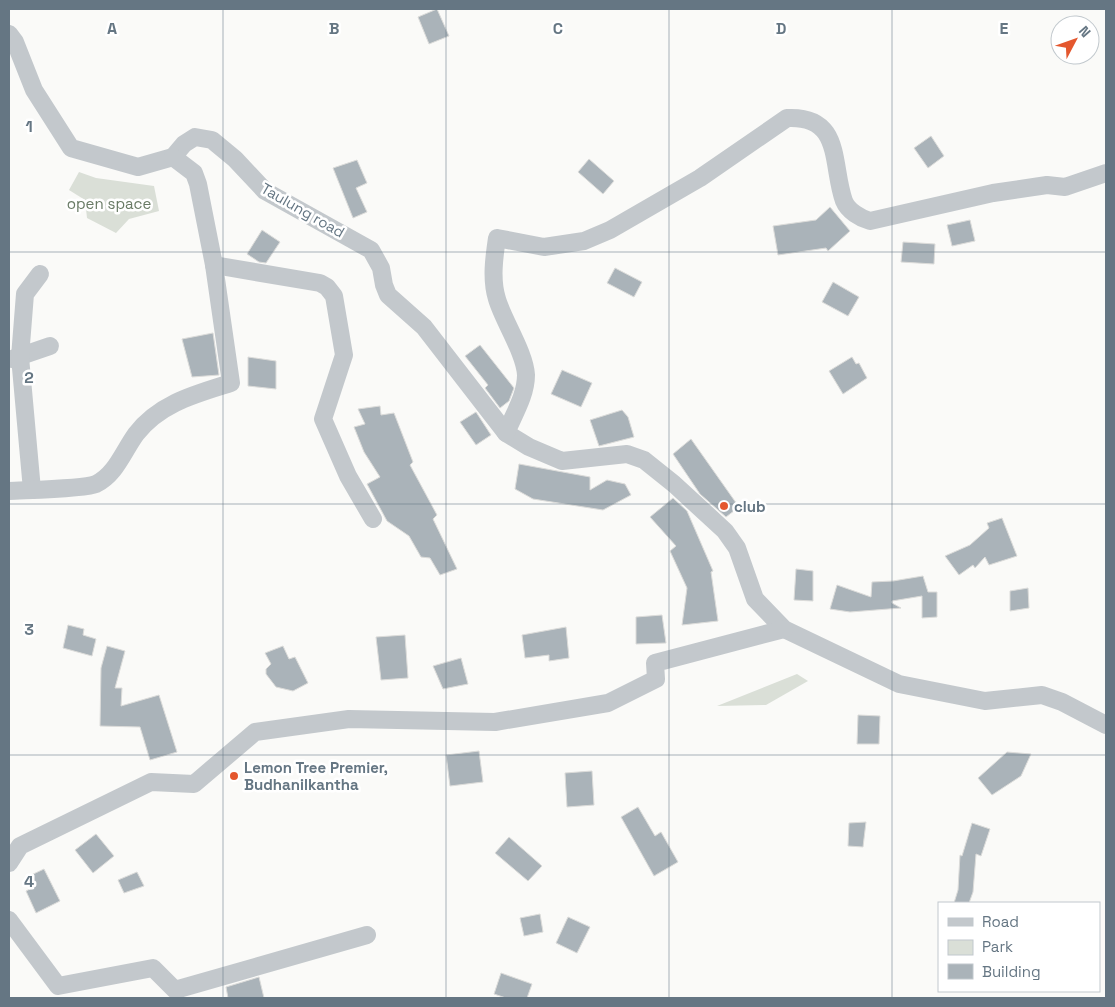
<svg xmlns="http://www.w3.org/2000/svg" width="1115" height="1007" font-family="'Space Grotesk',sans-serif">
<rect width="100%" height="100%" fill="#fafaf8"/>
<!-- green -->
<g fill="#dadfd7">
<polygon points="79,172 96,178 154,186 159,211 129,219 116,233 87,218 85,200 69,190"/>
<polygon points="797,674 808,681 766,705 717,706"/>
</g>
<!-- building -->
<g fill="#aab3b9" stroke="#dcdcda">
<polygon points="437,9 449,36 429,44 418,17"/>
<polygon points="931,136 944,156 928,168 914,148"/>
<polygon points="589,159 614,181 603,194 578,172"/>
<polygon points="357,160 367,183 356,188 367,212 353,218 333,168"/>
<polygon points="830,207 850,231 828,251 826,248 778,255 773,226 816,220"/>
<polygon points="970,220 975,241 952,246 947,225"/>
<polygon points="262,230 280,242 266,263 259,262 247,254"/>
<polygon points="903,242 935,244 934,264 901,262"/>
<polygon points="615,268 642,282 634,297 607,283"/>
<polygon points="833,282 859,297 848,316 822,302"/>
<polygon points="213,333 219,375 192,377 182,339"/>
<polygon points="480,345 514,388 509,401 500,408 485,388 488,385 465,356"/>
<polygon points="248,357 276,361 276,389 248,386"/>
<polygon points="852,357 856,364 859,363 867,378 843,394 829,371"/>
<polygon points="562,370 592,383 581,407 551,394"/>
<polygon points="380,406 381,415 394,413 413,462 410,465 437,515 433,519 457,569 440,575 430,558 421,557 409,536 387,521 367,484 380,477 364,452 354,427 365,424 358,409"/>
<polygon points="622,410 628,417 634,437 599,446 590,420"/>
<polygon points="476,412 491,435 476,445 460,422"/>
<polygon points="691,439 739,507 726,517 700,494 673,454"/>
<polygon points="519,464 590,477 590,490 607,480 625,484 631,495 603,510 533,499 515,489"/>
<polygon points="673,498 687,511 713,571 711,572 718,621 682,625 687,588 670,551 676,546 650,517"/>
<polygon points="1002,518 1017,556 989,565 985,557 975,568 973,565 959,575 945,556 970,545 989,528 987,523"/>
<polygon points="796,569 813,571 813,601 794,600"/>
<polygon points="923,576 928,592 937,592 937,617 922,618 922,596 892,601 892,603 901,608 850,612 830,609 837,585 871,597 872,582 893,581"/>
<polygon points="1028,588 1029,608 1010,611 1010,591"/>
<polygon points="662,615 666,643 636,644 636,617"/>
<polygon points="68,625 84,629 83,635 96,639 92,656 63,648"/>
<polygon points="566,627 569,658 549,661 549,655 525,658 522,635"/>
<polygon points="405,635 408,678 381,680 376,637"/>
<polygon points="107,646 125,651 115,688 122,688 121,706 159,695 177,752 150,760 140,727 100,726 101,668"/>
<polygon points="283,646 289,659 295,657 308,683 293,691 276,687 266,674 266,669 271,664 265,653"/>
<polygon points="461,658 468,684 443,689 433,666"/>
<polygon points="858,715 880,716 879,744 857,744"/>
<polygon points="479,751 483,782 450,786 446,755"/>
<polygon points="1007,752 1031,754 1021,776 992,795 978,778"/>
<polygon points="592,771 594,805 567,807 565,773"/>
<polygon points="638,807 655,836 661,832 678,862 654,876 621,817"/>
<polygon points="866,822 863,847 848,846 849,823"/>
<polygon points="972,823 990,829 981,856 976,854 973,892 969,903 954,903 958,890 960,855 962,856"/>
<polygon points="96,834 114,856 93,873 75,850"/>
<polygon points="509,837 542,866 528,881 495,853"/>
<polygon points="44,869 60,901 36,913 26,891 32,888 27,877"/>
<polygon points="137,872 144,886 124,893 118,880"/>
<polygon points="540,914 543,932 524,936 520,918"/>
<polygon points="568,917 590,927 577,953 556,943"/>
<polygon points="501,973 532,984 527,998 506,998 494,994"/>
<polygon points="259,977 264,998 228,998 226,987"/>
</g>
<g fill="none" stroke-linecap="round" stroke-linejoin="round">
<!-- street -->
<g stroke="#c3c8cc" stroke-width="18">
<polyline points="9,34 15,42 34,90 71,148 138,167 173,157 184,144 195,137 212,140 235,159 265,191 371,250 381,268 384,285 388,295 424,327 506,433 529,447 562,461 627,454 644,460 674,484 725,531 737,548 755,599 784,629 899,684 985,701 1042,695 1062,702 1106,725"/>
<polyline points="214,265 320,283 327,287 334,296 344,355 323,419 348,476 373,519"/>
<polyline points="12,359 50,346"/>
<path d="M506,433C514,414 526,395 526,375C525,353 503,320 497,299C491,280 494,258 497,238L544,247L584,241L610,230L700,178L787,118C843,115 831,165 844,201C848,211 860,218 870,221L993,193L1047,185L1065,187L1106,173"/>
<polyline points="32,490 20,357 25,294 40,274"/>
<path d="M9,491C25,490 85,489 96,484C116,474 123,452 136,434C160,403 196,394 231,383L214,265L198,184L194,173L173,157"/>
<polyline points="9,863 20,846 151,782 194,784 255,732 349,719 495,722 608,703 656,679 655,663 784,629"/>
<polyline points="9,920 58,986 153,968 175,990 367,935"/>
</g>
</g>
<!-- grid -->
<path fill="none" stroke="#657683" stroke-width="1" stroke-opacity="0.55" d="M223,9V998M446,9V998M669,9V998M892,9V998M9,252H1106M9,504H1106M9,755H1106"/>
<!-- markers -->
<g fill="#e4572e" stroke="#fff" stroke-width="2">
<circle cx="724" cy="506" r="5"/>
<circle cx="234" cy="776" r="5"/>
</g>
<g text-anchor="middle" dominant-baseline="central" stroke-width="5" stroke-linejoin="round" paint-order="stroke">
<!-- park labels -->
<g font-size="15" fill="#687a64" stroke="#fff">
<text x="109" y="203">open space</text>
</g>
<!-- street labels -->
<g font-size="15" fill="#657683" stroke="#fff">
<text transform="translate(303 210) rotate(30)">Taulung road</text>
</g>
<!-- poi labels -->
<g font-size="15" font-weight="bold" fill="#657683" stroke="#fff" text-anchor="start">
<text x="734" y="506">club</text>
<text x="244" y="767">Lemon Tree Premier,<tspan x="244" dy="17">Budhanilkantha</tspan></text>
</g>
</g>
<g font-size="16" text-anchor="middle" font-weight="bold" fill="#657683" stroke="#fff" stroke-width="5" stroke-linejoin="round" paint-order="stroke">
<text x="112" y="34">A</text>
<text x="334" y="34">B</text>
<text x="558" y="34">C</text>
<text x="781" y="34">D</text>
<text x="1004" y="34">E</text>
<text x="29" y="132">1</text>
<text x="29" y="383">2</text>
<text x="29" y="635">3</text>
<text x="29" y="887">4</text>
</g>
<!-- border -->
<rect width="1115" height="1007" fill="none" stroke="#657683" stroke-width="20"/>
<!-- legend -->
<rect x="938" y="902" width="162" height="90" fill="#ffffff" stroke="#c1c8cd"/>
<rect x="948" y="918" width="25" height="8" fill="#c3c8cc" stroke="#c1c8cd"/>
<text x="982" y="927" font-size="15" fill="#657683">Road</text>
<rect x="948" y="940" width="25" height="15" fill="#dadfd7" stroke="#c1c8cd"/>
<text x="982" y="952" font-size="15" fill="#657683">Park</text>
<rect x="948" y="964" width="25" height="15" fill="#aab3b9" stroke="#c1c8cd"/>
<text x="982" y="977" font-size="15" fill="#657683">Building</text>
<!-- north arrow -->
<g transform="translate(1075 40) rotate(49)"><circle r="24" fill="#ffffff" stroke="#c1c8cd"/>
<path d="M0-4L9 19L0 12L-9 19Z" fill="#e4572e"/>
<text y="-8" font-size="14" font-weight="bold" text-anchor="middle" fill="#657683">N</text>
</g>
</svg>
